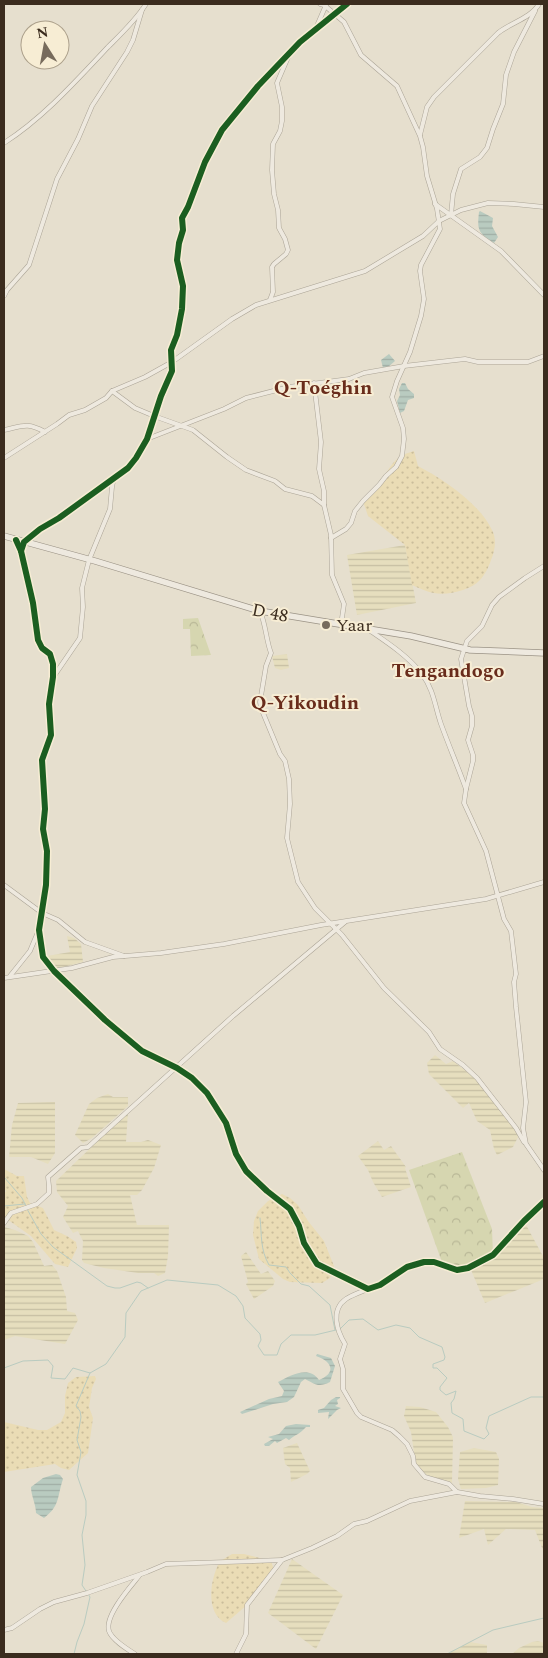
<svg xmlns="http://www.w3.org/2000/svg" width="548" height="1658" font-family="Spectral,serif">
<defs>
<pattern id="farmland-rules" width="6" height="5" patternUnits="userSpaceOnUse" patternTransform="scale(1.25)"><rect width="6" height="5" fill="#e6debe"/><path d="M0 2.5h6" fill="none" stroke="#c6bfa3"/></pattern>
<pattern id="forest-crowns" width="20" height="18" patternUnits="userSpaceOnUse" patternTransform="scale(1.25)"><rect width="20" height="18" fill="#d6d6b0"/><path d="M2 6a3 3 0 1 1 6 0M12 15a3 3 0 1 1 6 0" fill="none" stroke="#b9b897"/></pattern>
<pattern id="sand-dots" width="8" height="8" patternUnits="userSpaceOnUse" patternTransform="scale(1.25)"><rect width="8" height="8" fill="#eadcb5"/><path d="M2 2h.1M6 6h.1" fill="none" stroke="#cabd9b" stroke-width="1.8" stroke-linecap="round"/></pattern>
<pattern id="water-rules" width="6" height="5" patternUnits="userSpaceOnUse" patternTransform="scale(1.25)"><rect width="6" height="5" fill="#b9cbc0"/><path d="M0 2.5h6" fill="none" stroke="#a0aea5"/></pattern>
</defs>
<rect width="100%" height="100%" fill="#e6dfce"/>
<!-- farmland -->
<g fill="url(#farmland-rules)">
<polygon points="405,545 416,603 357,615 347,555"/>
<polygon points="287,654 289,668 281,670 275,668 272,656"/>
<polygon points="67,936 74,938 81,944 83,962 55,969 47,956 70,952"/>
<polygon points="435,1055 446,1064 453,1061 476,1079 517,1132 518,1137 513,1147 497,1155 494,1149 490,1130 477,1121 469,1103 463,1108 429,1074 427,1063"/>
<polygon points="108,1094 113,1097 128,1097 128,1106 92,1138 83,1143 75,1135 89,1104 97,1098"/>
<polygon points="55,1102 55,1153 48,1164 31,1157 9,1157 12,1125 18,1103"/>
<polygon points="128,1112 126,1142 141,1142 148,1140 161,1145 154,1168 142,1190 137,1195 130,1195 137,1225 169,1225 168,1256 165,1273 158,1276 154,1273 138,1273 104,1268 84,1263 82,1260 83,1241 78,1231 73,1233 63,1217 68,1206 57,1192 56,1181"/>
<polygon points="378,1141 384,1150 391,1146 406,1167 405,1168 411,1187 382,1197 373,1182 368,1170 358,1156"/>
<polygon points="525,1223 544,1258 544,1279 485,1303 471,1270 494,1257"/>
<polygon points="4,1227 15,1230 28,1236 33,1242 44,1266 52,1265 57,1271 66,1297 67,1311 75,1313 78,1320 65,1344 15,1336 4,1340"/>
<polygon points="246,1252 261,1274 268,1271 275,1281 273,1286 254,1299 246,1284 248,1282 241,1256"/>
<polygon points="406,1406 420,1407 436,1412 448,1427 453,1437 452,1483 427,1475 416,1465 411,1432 404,1416"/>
<polygon points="297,1443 310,1471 307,1474 291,1482 290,1468 285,1464 283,1448"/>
<polygon points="474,1448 496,1452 499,1459 498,1485 486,1488 461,1489 458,1479 460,1452"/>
<polygon points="465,1501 516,1502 532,1507 544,1508 544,1553 535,1530 506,1529 488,1545 484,1529 459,1538"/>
<polygon points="292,1559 343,1595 316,1649 268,1613"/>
<polygon points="538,1641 544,1643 544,1654 512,1654 519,1648 532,1642"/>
<polygon points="470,1642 487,1645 487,1654 447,1654"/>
</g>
<!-- forest -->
<g fill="url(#forest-crowns)">
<polygon points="198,618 211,655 191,656 190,629 183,629 183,619"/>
<polygon points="462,1152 492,1229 493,1255 463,1269 443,1265 409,1170"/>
</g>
<!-- sand -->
<g fill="url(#sand-dots)">
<path d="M414,451L418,466C443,479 480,504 492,530C497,539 495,551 491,560C489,566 485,575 480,580C471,590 447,596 434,593C427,592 419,588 412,585L405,545L368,516L363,501C369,495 376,490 380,483C392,465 393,457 414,451Z"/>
<polygon points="4,1169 17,1176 24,1176 27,1197 30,1203 43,1208 54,1230 67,1236 76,1242 77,1248 68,1267 55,1264 31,1236 4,1217 4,1194 6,1191 4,1189"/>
<polygon points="282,1194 290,1198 298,1205 308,1221 324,1241 334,1266 330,1278 322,1283 290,1282 283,1279 259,1259 253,1235 254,1221 258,1211 268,1201"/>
<polygon points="95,1376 96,1379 92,1388 89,1407 93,1418 88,1453 69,1470 61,1468 55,1464 4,1472 4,1422 38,1430 47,1430 61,1422 65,1413 65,1396 68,1383 76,1377"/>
<path d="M232,1554H244L271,1561L274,1570L247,1605L226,1623C205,1614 210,1580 219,1563C222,1559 228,1557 232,1554Z"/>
</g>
<!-- water -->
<g fill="url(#water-rules)">
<path d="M480,211L493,218L492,226L498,237L494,243C478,233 477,230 479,212Z"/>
<polygon points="389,354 395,361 388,367 383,368 381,360"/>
<polygon points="402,383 405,383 408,389 414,394 414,398 408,400 404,411 400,413 397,401 400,395 399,389"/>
<path d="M317,1354L331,1358L335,1366L330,1382C318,1388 315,1384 305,1379L301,1382L294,1397L287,1402L273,1404L242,1414L240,1412L269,1399L282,1396L284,1391L278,1382C291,1375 309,1365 319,1380C337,1373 332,1361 316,1356Z"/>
<polygon points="336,1397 340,1397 340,1398 337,1400 338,1404 335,1406 341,1408 337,1410 328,1419 329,1412 318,1413 318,1410 324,1408 331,1400"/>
<path d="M296,1424L310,1425V1427H306C299,1435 296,1434 289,1440L286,1438L277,1443L275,1441L269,1446H265L264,1444L273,1439L268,1437L279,1434L286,1426Z"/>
<path d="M56,1474L60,1475L63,1479C57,1497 60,1506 44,1518L36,1513C36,1504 31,1496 31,1487L43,1478Z"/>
</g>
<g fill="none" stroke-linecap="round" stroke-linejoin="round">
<!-- stream -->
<g stroke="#b9cbc0" stroke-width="1">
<polyline points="4,1177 22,1198 26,1206"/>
<polyline points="4,1206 25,1204"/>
<polyline points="27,1209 41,1234 53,1247 107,1286 115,1288 120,1288 137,1282 141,1283 148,1288"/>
<path d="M260,1218C262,1236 260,1249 269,1265L286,1267L290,1273L301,1284L309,1286L330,1305L335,1330"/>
<polyline points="340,1329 349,1320 363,1319 378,1330 396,1325 410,1328 419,1337 442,1347 445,1357 444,1360 433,1364 433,1368 437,1368 447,1378 440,1387 440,1390 446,1395 456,1391 454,1399 451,1403 452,1413 463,1419 464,1431 484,1439 489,1434 486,1428 489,1416 531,1397 544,1397"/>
<polyline points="4,1368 23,1361 48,1360 53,1366 51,1378 65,1379 73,1368 90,1373 106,1364 125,1337 126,1313 141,1291 167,1280 218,1285 236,1296 243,1306 245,1318 260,1334 261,1340 258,1346 264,1355 277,1355 281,1344 291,1335 315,1335 336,1330"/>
<polyline points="74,1654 77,1642 84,1624 90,1597 82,1585 85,1565 82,1535 86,1515 86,1501 77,1475 81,1452 77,1440 81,1417 80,1411 76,1406 90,1373"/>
<polyline points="447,1654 493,1630 544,1618"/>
</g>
<defs>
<g id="street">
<polyline points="320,4 324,5 344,22 361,55 397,86 420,136 423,147 427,176 437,209 440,229 421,265 420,271 424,299 421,316 410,352 397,381 392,397 403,428 404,439 402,456 396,467 386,476 379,485 363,501 355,511 351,523 346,529 331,538"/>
<polyline points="316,28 326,5"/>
<path d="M420,135L427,107L434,97L498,33C510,23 531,18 539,4"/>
<path d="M4,143C43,118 76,81 108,47C121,34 136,20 146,4"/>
<polyline points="435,204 501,251 544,295"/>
<polyline points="451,215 453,194 461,169 480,157 487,148 493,129 503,104 506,75 514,52 535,11"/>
<polyline points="4,296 7,290 29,265 57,179 78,139 92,106 127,52 133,40 142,10"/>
<polyline points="270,300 273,292 272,267 274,264 286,254 288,250 285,239 279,228 278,210 274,194 272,170 273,144 280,131 282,121 282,107 277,83 289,55"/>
<polyline points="314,383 321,442 319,469 324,491 324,505 331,535 332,575 344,604 341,625"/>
<polyline points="112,391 135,408 154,416 193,430 227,457 246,470 275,481 285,489 312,496 324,505"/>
<path d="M4,430C23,426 27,422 45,432"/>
<polyline points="147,439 224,409 246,398 289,387 349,379 364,373 404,366 465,359 478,362 528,362 544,356"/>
<polyline points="4,458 57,424 69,415 85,410 106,398 112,391 145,377 172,362 232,319 256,305 365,271 423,236 439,221 461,210 488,203 514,204 544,207"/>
<polyline points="16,540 21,551 33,603 38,640 42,648 50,654 53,664 53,677 49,704 51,735 42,760 45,809 43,829 47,851 46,885 39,930 43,957 54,971 105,1020 142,1051 177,1068 192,1078 207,1093 226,1123 236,1154 246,1171 267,1191 290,1209 299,1226 304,1243 317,1264 368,1289 380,1285 407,1267 424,1262 434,1262 457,1270 468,1268 493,1255 524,1221 544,1202"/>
<polyline points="21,551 24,542 40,529 59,518 128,468 136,458 147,439 161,396 172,371 171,350 177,335 182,309 183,286 177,260 179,243 183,230 182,218 188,207 205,162 222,130 258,86 300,42 347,4"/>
<polyline points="544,566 525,578 499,597 492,605 482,626 467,641 461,659 469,706 472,716 472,726 468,740 473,755 473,761 466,789 464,803 486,851 504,919 511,931 516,974 514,982 516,1007 526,1102 523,1128 526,1144 544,1170"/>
<path d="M260,611C266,625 266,640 271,653L266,666L260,702L261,708L280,754L285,761L289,779L290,804L287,838L298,882L315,908L342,935L384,988L429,1032L440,1049L463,1065L477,1078L516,1128L524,1142"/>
<path d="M369,630C388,643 408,656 422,674C434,690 435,707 441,724C449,746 458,767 466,789"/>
<polyline points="54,676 80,638 83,607 82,588 89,560 110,509 112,487 114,477"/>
<polyline points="4,885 42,913 58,920 85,942 124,956"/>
<polyline points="10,976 30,951 38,932"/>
<polyline points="4,978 72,968 113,957 161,953 224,944 321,925 486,899 544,882"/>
<polyline points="4,1223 11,1213 37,1204 49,1193 49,1186 48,1177 81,1148 88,1147 233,1016 345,922"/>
<path d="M368,1289C361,1292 352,1295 346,1299C330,1310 337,1331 345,1344L340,1359L343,1369V1389L357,1413L361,1417L392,1430L399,1436L407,1444L413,1456L414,1464L425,1477L449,1484L457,1492"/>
<polyline points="4,1630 12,1628 40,1609 54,1602 87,1593 147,1572 166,1564 282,1560"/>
<path d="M135,1654C127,1649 112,1640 109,1631C104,1616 131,1586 139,1576"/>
<polyline points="236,1654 246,1634 247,1605 282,1560 312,1548 337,1536 354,1524 367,1521 410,1501 457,1492 480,1496 513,1499 544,1504"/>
</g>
<polyline id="secondary" points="4,536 95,561 260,611 411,636 470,650 544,653"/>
</defs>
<!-- street casing -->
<use href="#street" stroke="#aba496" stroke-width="5"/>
<!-- secondary casing -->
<use href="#secondary" stroke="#9b9386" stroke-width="7"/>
<!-- street -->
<use href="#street" stroke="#eee9df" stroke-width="4"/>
<!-- secondary -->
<use href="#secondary" stroke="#eee9df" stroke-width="5.5"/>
<defs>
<g id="cycleway">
<polyline points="16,540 21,551 33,603 38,640 42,648 50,654 53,664 53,677 49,704 51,735 42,760 45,809 43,829 47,851 46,885 39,930 43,957 54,971 105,1020 142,1051 177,1068 192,1078 207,1093 226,1123 236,1154 246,1171 267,1191 290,1209 299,1226 304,1243 317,1264 368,1289 380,1285 407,1267 424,1262 434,1262 457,1270 468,1268 493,1255 524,1221 544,1202"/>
<polyline points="21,551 24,542 40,529 59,518 128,468 136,458 147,439 161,396 172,371 171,350 177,335 182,309 183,286 177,260 179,243 183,230 182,218 188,207 205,162 222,130 258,86 300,42 347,4"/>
</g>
</defs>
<!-- cycleway casing -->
<use href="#cycleway" stroke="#f7edd4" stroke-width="9"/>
<!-- cycleway -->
<use href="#cycleway" stroke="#1b5e20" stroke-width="6"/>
</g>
<!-- markers -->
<circle fill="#776b5c" stroke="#f7edd4" stroke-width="2" cx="326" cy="625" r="5"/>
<g text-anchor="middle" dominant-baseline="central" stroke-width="4" stroke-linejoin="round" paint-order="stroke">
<!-- street labels -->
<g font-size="18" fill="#3b2c1e" stroke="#f7edd4">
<text transform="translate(270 613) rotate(11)">D 48</text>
</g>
<!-- poi labels -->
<g font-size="18" fill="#3b2c1e" stroke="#f7edd4" text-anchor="start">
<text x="336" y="625">Yaar</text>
</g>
<!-- quarter labels -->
<g font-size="20" font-weight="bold" fill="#692c1b" stroke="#f7edd4">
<text x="323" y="388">Q-Toéghin</text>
<text x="448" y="671">Tengandogo</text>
<text x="305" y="703">Q-Yikoudin</text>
</g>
</g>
<!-- border -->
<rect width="548" height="1658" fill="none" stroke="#3b2c1e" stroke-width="10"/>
<!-- north arrow -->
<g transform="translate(45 45) rotate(349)"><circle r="24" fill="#f7edd4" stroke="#aca08b"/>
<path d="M0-4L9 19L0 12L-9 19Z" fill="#776b5c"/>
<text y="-8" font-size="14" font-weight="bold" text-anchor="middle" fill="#3b2c1e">N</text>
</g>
</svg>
